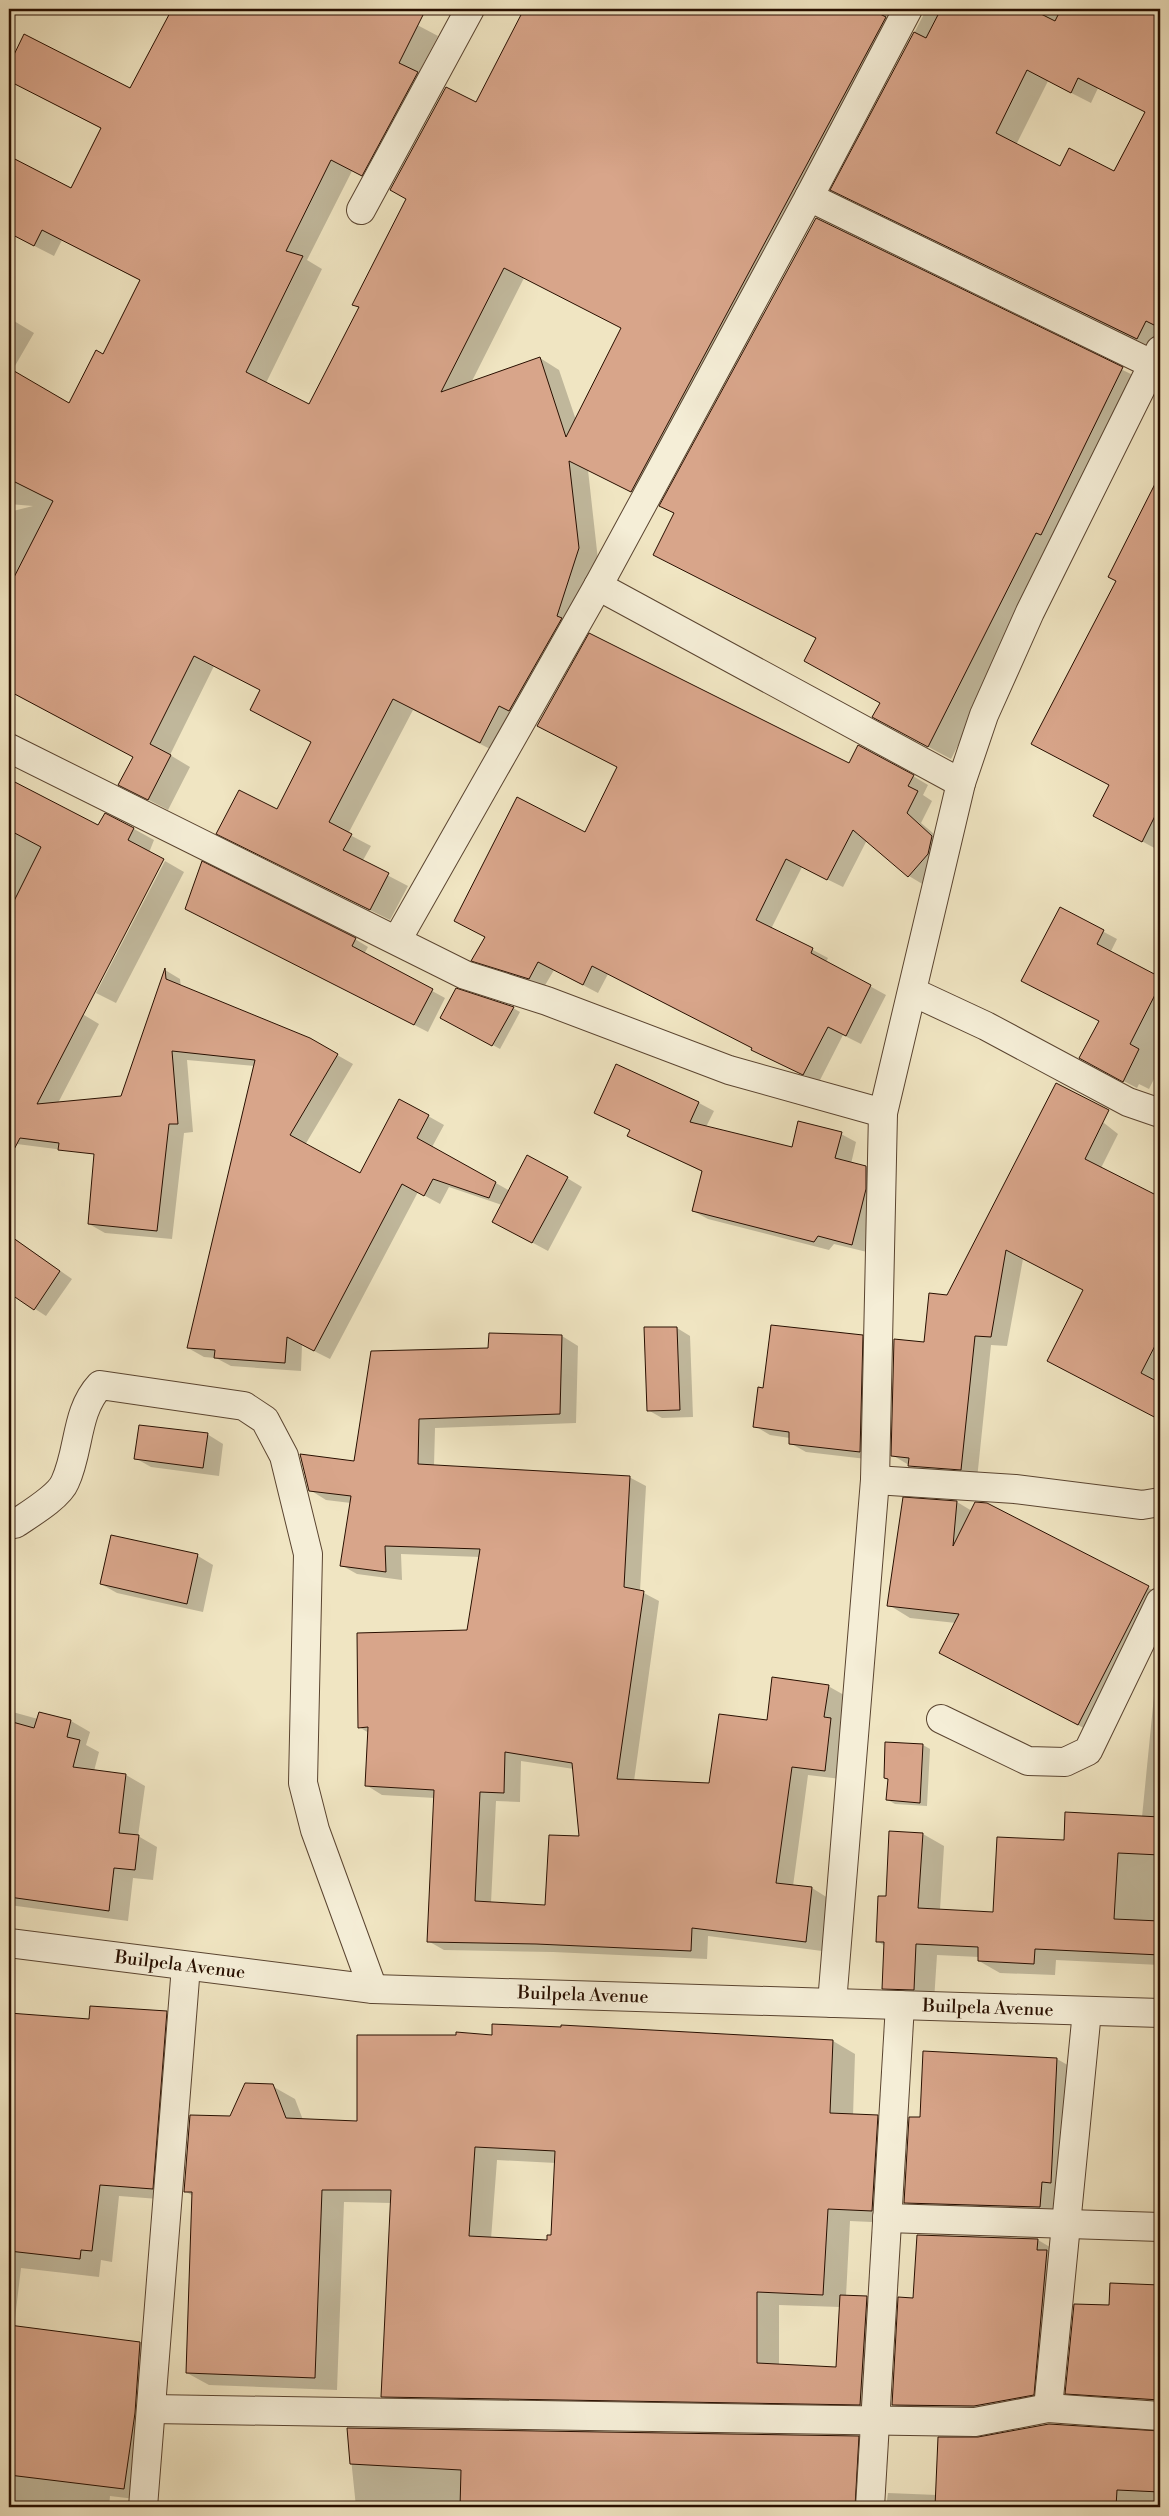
<svg xmlns="http://www.w3.org/2000/svg" width="1169" height="2516" font-family="'Libre Bodoni',serif">
<rect width="100%" height="100%" fill="#f0e5c2"/>
<filter id="stains"><feTurbulence type="fractalNoise" baseFrequency=".004" numOctaves="4"/><feColorMatrix values="0 0 0 0 .2 0 0 0 0 .09 0 0 0 0 .02 0 0 0 .5 -.17"/></filter>
<radialGradient id="worn" r=".72"><stop offset=".6" stop-color="#630" stop-opacity="0"/><stop offset="1" stop-color="#630" stop-opacity=".3"/></radialGradient>
<!-- shadow -->
<g fill="#0003" fill-rule="evenodd">
<path d="M174,9H387L438,36L418,74L437,85L382,186L352,171L307,260L322,269L266,383L310,406L360,308L354,305L476,104L522,16L510,9H737L768,21L774,9H918L651,502L588,470L598,560L500,754L413,710L348,834L371,846L362,862L408,886L390,920L237,844L278,811L312,742L252,710L261,690L214,666L170,755L190,767L168,810L120,785L134,757L9,691V512L33,506L9,504V318L34,333L12,371L69,404L104,355L141,281L62,240L54,256L9,233V158L72,190L102,129L9,80V68L25,36L130,90ZM524,278L622,328L576,420L559,370L540,358L471,383Z"/>
<path d="M925,9H1160V343L1157,350L832,190L923,16ZM1048,81L1091,103L1098,88L1146,112L1115,172L1060,168L1016,145Z"/>
<polygon points="816,219 1145,381 951,759 897,730 881,703 817,639 654,554 675,514 661,506"/>
<polygon points="1160,477 1160,851 1095,816 1111,786 1117,581 1109,576"/>
<polygon points="850,765 913,776 928,785 923,795 932,801 921,823 947,845 924,885 909,876 867,840 843,887 802,867 771,929 813,950 828,958 826,962 886,995 861,1044 843,1035 819,1082 767,1058 753,1048 608,974 598,993 554,970 544,987 488,969 473,960 585,833"/>
<polygon points="9,780 99,827 134,829 154,840 94,992 9,948"/>
<polygon points="165,861 184,872 116,1003 96,993"/>
<polygon points="1061,909 1117,939 1110,953 1160,978 1160,1067 1149,1089 1139,1084 1137,1088 1095,1066 1100,1021"/>
<polygon points="200,916 355,939 368,947 364,954 445,998 428,1032"/>
<polygon points="165,970 180,979 181,987 309,1039 353,1064 305,1145 360,1174 428,1116 444,1125 432,1147 510,1191 567,1178 582,1187 548,1251 509,1230 502,1205 449,1187 440,1204 418,1192 330,1359 302,1345 301,1371 231,1366 216,1358 204,1357 188,1348 255,1066 187,1060 193,1132 184,1133 172,1239 105,1233 89,1224 134,1159 9,1143 9,992 84,1015 99,1024 58,1103 122,1097"/>
<polygon points="513,1008 520,1012 500,1049 442,1017"/>
<polygon points="1071,1097 1118,1134 1101,1168 1160,1198 1160,1420 1065,1370 1085,1291 1023,1259 1007,1346 991,1345 977,1479 926,1475 892,1455 925,1343 948,1297"/>
<polygon points="699,1103 714,1111 706,1127 793,1149 841,1134 856,1142 851,1164 866,1167 881,1176 867,1252 834,1244 829,1250 708,1219 693,1211 703,1172 644,1144 628,1135 631,1130 595,1112"/>
<polygon points="9,1235 72,1279 46,1316 9,1292"/>
<polygon points="677,1328 690,1336 693,1417 662,1418 648,1410"/>
<path d="M562,1336L578,1346L576,1423L435,1428L434,1466L629,1477L646,1486L640,1591L659,1601L634,1781L710,1785L768,1721L828,1686L844,1695L840,1725L847,1729L841,1779L808,1775L793,1886L812,1888L828,1898L822,1951L708,1936L707,1959L553,1952L444,1950L428,1941L435,1798L382,1795L366,1785L369,1733L359,1727L468,1632L480,1557L401,1554L402,1580L357,1574L341,1565L351,1503L326,1500L310,1490L355,1462L490,1349ZM521,1761L574,1769L580,1837L546,1906L491,1903L496,1801L520,1802Z"/>
<polygon points="862,1336 878,1345 875,1460 806,1452 790,1443 790,1438 770,1435 755,1426 764,1389"/>
<polygon points="207,1434 223,1444 219,1476 151,1467 135,1458"/>
<polygon points="905,1499 957,1502 972,1511 987,1504 1160,1594 1099,1736 940,1653 956,1623 910,1618 889,1605"/>
<polygon points="112,1536 198,1556 213,1565 203,1612 117,1593 101,1584"/>
<polygon points="1154,1696 1160,1696 1160,1965 1056,1960 1055,1975 1000,1973 979,1961 979,1957 937,1955 934,2001 904,2000 884,1988 885,1946 877,1941 887,1897 923,1834 944,1846 940,1910 994,1913 1065,1841 1142,1817"/>
<polygon points="9,1711 38,1719 40,1713 71,1721 90,1732 86,1745 99,1752 94,1771 126,1775 145,1786 138,1836 157,1847 153,1880 133,1878 128,1921 9,1905"/>
<polygon points="923,1745 930,1749 927,1806 895,1804 888,1800 889,1780 885,1778"/>
<polygon points="166,2013 186,2024 172,2200 119,2196 112,2262 101,2260 99,2277 21,2268 14,2327 140,2343 160,2355 144,2500 110,2496 109,2507 12,2507 9,2505 9,2014 90,2020"/>
<path d="M493,2036L833,2041L855,2054L853,2116L877,2117L900,2130L894,2223L850,2221L846,2296L867,2297L889,2310L883,2417L404,2409L382,2396L392,2203L344,2202L337,2390L209,2385L187,2373L193,2196L185,2191L231,2117L272,2086L295,2099L303,2120L358,2123ZM497,2160L556,2163L552,2236L548,2241L491,2239ZM779,2305L840,2307L837,2368L779,2365Z"/>
<polygon points="1057,2059 1080,2072 1063,2220 928,2215 905,2202 921,2119"/>
<polygon points="1038,2240 1060,2253 1056,2408 916,2418 893,2404 915,2299"/>
<polygon points="1111,2284 1160,2286 1160,2411 1089,2406 1066,2393 1110,2307"/>
<polygon points="348,2429 858,2437 880,2449 877,2507 835,2507 836,2493 763,2490 762,2507 356,2507"/>
<polygon points="1159,2433 1160,2507 886,2507 888,2493 937,2495"/>
</g>
<!-- building -->
<g fill="#d8a58a" stroke="#280f00" fill-rule="evenodd">
<path d="M172,9H426L399,63L418,72L362,176L331,160L286,251L303,256L246,372L309,404L359,307L352,305L406,199L390,190L446,87L476,102L524,9H870L886,17L631,492L569,461L579,548L557,616L562,618L509,711L499,706L480,743L393,699L329,822L352,834L343,850L389,873L370,910L216,834L239,790L277,809L311,742L250,710L260,690L194,656L150,744L171,755L148,800L118,785L133,757L9,691V587L53,501L9,479V368L69,403L96,350L103,354L140,280L42,230L34,246L9,233V156L71,188L101,128L9,81V65L24,34L130,88ZM504,268L621,328L566,437L540,357L441,392Z"/>
<path d="M941,9H1031L1055,21L1061,9H1160V328L1146,321L1137,339L830,190L914,32L926,38ZM1027,70L1071,93L1078,78L1145,112L1114,171L1069,148L1060,166L996,133Z"/>
<polygon points="816,218 1123,367 1041,535 1036,533 928,747 872,717 880,703 804,661 816,638 653,555 674,513 659,506"/>
<polygon points="1160,474 1160,806 1142,842 1093,816 1109,785 1031,744 1116,581 1108,577"/>
<polygon points="589,633 849,763 858,745 914,775 908,786 918,791 907,813 932,836 928,854 908,877 853,830 827,880 786,859 756,920 813,948 811,953 871,985 846,1036 828,1027 803,1075 751,1050 752,1048 592,966 583,985 538,962 529,979 471,961 485,937 454,921 517,797 585,832 617,767 537,726"/>
<polygon points="9,779 98,825 105,813 134,828 128,840 164,859 37,1104 121,1096 165,968 166,979 310,1038 338,1054 290,1135 360,1173 399,1099 429,1115 417,1138 496,1182 489,1198 433,1179 424,1196 402,1184 314,1351 287,1337 285,1363 214,1358 215,1350 187,1348 255,1060 172,1051 178,1124 169,1124 157,1231 88,1224 94,1154 58,1150 59,1143 20,1138 9,1159 9,911 41,847 9,830"/>
<polygon points="202,861 356,938 352,946 433,989 414,1025 185,909"/>
<polygon points="1060,907 1104,930 1097,944 1160,977 1160,985 1130,1044 1139,1049 1123,1082 1079,1058 1099,1021 1021,981"/>
<polygon points="456,988 514,1007 492,1046 440,1018"/>
<polygon points="616,1064 699,1102 690,1122 792,1147 798,1121 842,1132 835,1158 866,1166 866,1189 852,1245 818,1236 814,1242 692,1211 702,1171 627,1136 630,1130 594,1113"/>
<polygon points="1056,1083 1109,1110 1085,1159 1160,1197 1160,1336 1141,1373 1160,1383 1160,1420 1047,1361 1083,1290 1006,1250 991,1337 975,1336 961,1470 908,1466 909,1458 891,1456 894,1339 924,1342 929,1293 947,1295"/>
<polygon points="527,1155 568,1177 532,1243 492,1222"/>
<polygon points="9,1235 60,1271 34,1310 9,1293"/>
<polygon points="771,1325 863,1335 860,1452 789,1444 789,1432 753,1427 758,1387 763,1388"/>
<polygon points="644,1327 677,1327 680,1410 647,1411"/>
<path d="M489,1333L562,1335L560,1414L419,1419L418,1464L630,1476L624,1587L644,1591L617,1779L709,1783L719,1714L767,1720L772,1677L829,1685L824,1717L831,1718L825,1771L792,1767L776,1883L812,1887L806,1942L692,1928L691,1951L536,1944L427,1942L434,1790L365,1786L368,1727L358,1728L357,1633L467,1630L480,1549L385,1546L386,1572L340,1566L351,1496L309,1491L300,1454L354,1461L371,1351L488,1348ZM505,1752L572,1763L579,1836L549,1835L545,1905L475,1901L480,1792L504,1793Z"/>
<polygon points="139,1425 208,1433 203,1468 134,1459"/>
<polygon points="903,1497 957,1501 953,1546 975,1502 987,1503 1149,1586 1078,1725 939,1653 959,1614 887,1606"/>
<polygon points="111,1535 198,1554 187,1604 100,1584"/>
<polygon points="39,1712 71,1720 67,1737 80,1740 73,1767 126,1774 119,1833 139,1835 135,1870 114,1868 109,1911 9,1897 9,1721 34,1728"/>
<polygon points="885,1742 923,1744 920,1803 886,1800 888,1779 884,1778"/>
<polygon points="1065,1812 1160,1817 1160,1855 1118,1853 1114,1919 1160,1921 1160,1955 1035,1949 1034,1964 978,1961 978,1947 916,1944 914,1990 882,1989 884,1942 876,1942 878,1896 886,1896 889,1831 923,1833 918,1908 993,1912 997,1837 1064,1840"/>
<polygon points="90,2006 167,2011 153,2189 100,2185 92,2251 81,2250 80,2259 9,2251 9,2013 89,2019"/>
<path d="M492,2024L561,2027V2025L833,2040L830,2113L878,2115L872,2211L828,2209L823,2295L757,2292V2363L836,2367L840,2295L867,2296L860,2405L381,2397L391,2190H322L315,2378L186,2373L192,2192H184L190,2115L230,2116L245,2083L273,2084L286,2118L357,2121V2035H456V2032L492,2035ZM475,2147L555,2151L551,2235H547V2240L469,2236Z"/>
<polygon points="923,2051 1057,2058 1051,2183 1042,2182 1040,2207 904,2203 909,2117 920,2117"/>
<polygon points="917,2235 1038,2239 1037,2250 1047,2250 1034,2395 974,2406 892,2405 898,2297 913,2298"/>
<polygon points="1110,2283 1160,2285 1160,2400 1065,2394 1074,2304 1109,2305"/>
<polygon points="9,2325 140,2342 135,2413 124,2489 9,2475"/>
<polygon points="1049,2424 1160,2431 1160,2492 1117,2490 1116,2507 935,2507 938,2437 978,2437"/>
<polygon points="347,2428 859,2436 855,2507 460,2507 461,2470 350,2464"/>
</g>
<g fill="none" stroke-linecap="round" stroke-linejoin="round">
<defs>
<g id="minor">
<polyline points="809,197 1160,368"/>
<polyline points="361,210 470,9"/>
<polyline points="598,586 961,783"/>
<polyline points="9,748 465,975 547,1001 729,1070 883,1113"/>
<polyline points="397,940 598,586 809,197 908,9"/>
<polyline points="913,992 986,1026 1128,1102 1160,1113"/>
<polyline points="875,1480 1015,1489 1142,1505 1160,1502"/>
<path d="M9,1524H15C28,1515 59,1497 65,1482C80,1450 75,1412 100,1385L244,1406L265,1420L284,1456L308,1554L303,1783L315,1830L373,1989"/>
<polyline points="941,1719 1028,1761 1065,1762 1088,1751 1160,1602"/>
<polyline points="9,1943 373,1989 1160,2013"/>
<polyline points="832,2003 875,1480 883,1113 961,783 984,715 1030,612 1160,350"/>
<polyline points="887,2218 1160,2227"/>
<polyline points="1048,2408 1087,2011"/>
<polyline points="152,2409 975,2422 1048,2408 1160,2416"/>
<polyline points="143,2507 186,1966"/>
<polyline points="870,2507 900,2005"/>
</g>
</defs>
<!-- minor casing -->
<use href="#minor" stroke="#5a4430" stroke-width="30"/>
<!-- minor -->
<use href="#minor" stroke="#f5eed7" stroke-width="28"/>
</g>
<g text-anchor="middle" dominant-baseline="central" stroke-width="4" stroke-linejoin="round" paint-order="stroke">
<!-- street labels -->
<g font-size="18" fill="#280f00" stroke="#f5eed7">
<text transform="translate(180 1965) rotate(7)">Builpela Avenue</text>
<text transform="translate(583 1995) rotate(2)">Builpela Avenue</text>
<text transform="translate(988 2008) rotate(2)">Builpela Avenue</text>
</g>
</g>
<!-- margin -->
<rect width="1169" height="2516" fill="none" stroke="#f0e5c2" stroke-width="30"/>
<rect x="10" y="10" width="1149" height="2496" fill="none" stroke="#280f00" stroke-width="2.5"/>
<rect x="15" y="15" width="1139" height="2486" fill="none" stroke="#280f00"/>
<rect width="100%" height="100%" filter="url(#stains)"/>
<rect width="100%" height="100%" fill="url(#worn)"/>
</svg>
